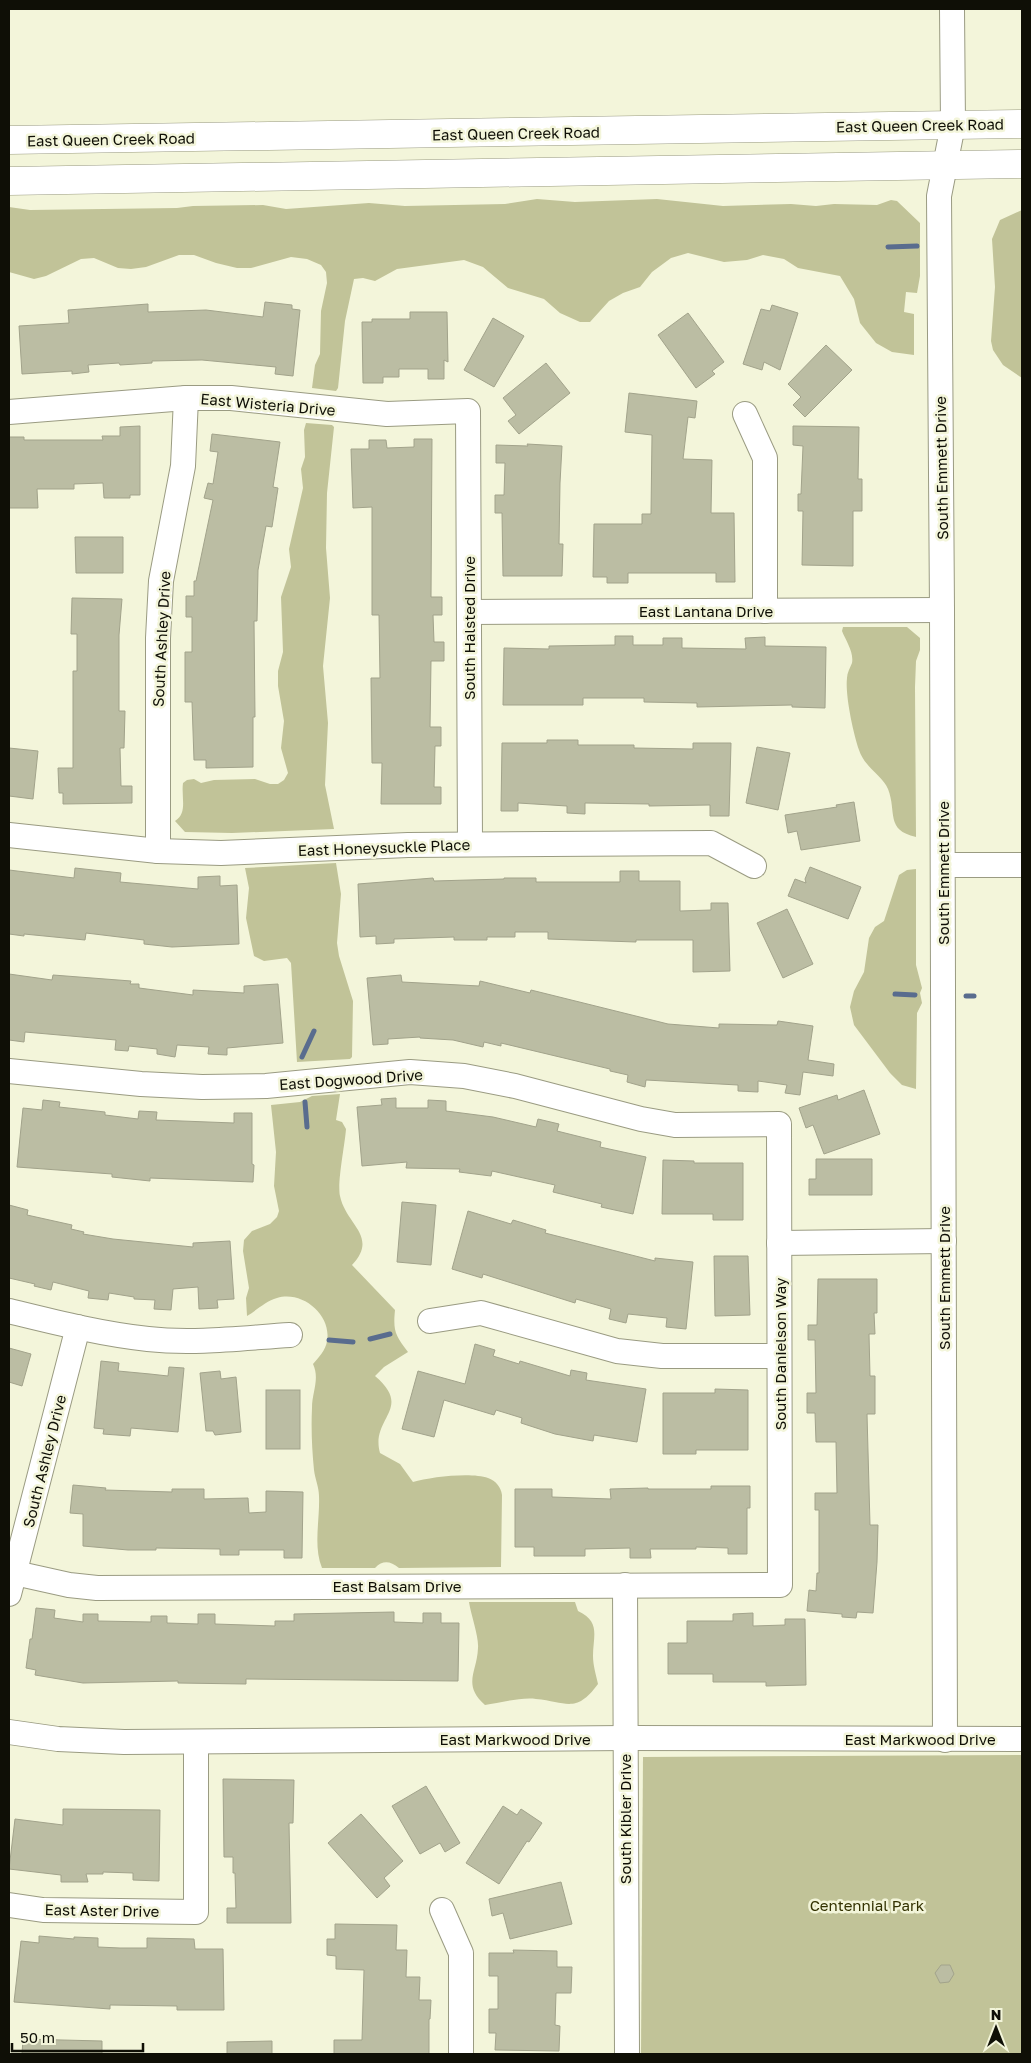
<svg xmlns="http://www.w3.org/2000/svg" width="1031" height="2063" font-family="'Golos Text',sans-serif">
<rect width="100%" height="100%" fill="#f3f5da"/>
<!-- green -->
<g fill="#c1c398">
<polygon points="537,199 575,202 657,199 723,206 791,204 816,206 834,204 877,205 891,200 897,201 920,223 920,276 917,293 906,292 904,312 914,314 914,355 892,352 876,343 860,323 854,299 840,276 798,268 784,259 763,255 747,260 724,262 688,253 671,258 652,272 640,287 623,293 609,301 590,322 580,322 560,313 544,299 508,288 483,267 464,260 397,269 375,281 363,278 354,279 345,321 338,388 336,391 312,388 315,365 320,354 321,311 327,283 326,272 321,265 307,259 291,257 251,268 237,268 216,263 194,255 179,255 146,267 131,269 118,268 94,258 81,259 46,276 34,279 9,272 9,207 30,210 177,208 193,206 263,205 286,209 369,203 405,206 505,204"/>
<polygon points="1022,210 1022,378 1003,365 993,350 991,341 995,287 992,239 1000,220"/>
<path d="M306,423L332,425L334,427L327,493L326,548L330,598L323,666L328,723L325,785L334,829L232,833L185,832L175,821C188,813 181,797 183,783L187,780L194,779L201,783L214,780L255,779L270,784H278L284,780L288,773L281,748L284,721L278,686V671L283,652L281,597L291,567L289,549L303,488L301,469L305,457L304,430Z"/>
<path d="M843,627H907L920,638V650L916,661L915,687L916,837C885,830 897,812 888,789C883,776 865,768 859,750C853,732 845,695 847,678C847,673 850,668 852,663C854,652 846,641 842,631Z"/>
<polygon points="336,863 341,894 337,943 339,956 353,1001 352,1057 350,1059 297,1062 291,963 287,958 264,961 254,956 246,918 249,888 245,868"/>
<polygon points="916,869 916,965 922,988 920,993 922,1003 917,1013 916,1089 902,1085 890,1073 854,1025 850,1007 854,991 864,972 869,938 875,927 884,921 899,875 907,870"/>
<path d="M340,1094L336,1120L342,1122L346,1129C345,1144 337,1183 340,1196C346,1225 379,1236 352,1265L395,1310C393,1331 395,1335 408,1352L384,1367L375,1376C414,1409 370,1418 380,1453L400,1464L413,1482C430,1477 471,1472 488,1478C496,1481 501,1487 502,1495L501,1567L399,1568C390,1561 383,1560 375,1568H322C313,1546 320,1520 319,1496C319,1487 315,1479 314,1470C312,1450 311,1429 312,1408C312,1392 320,1379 313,1364C318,1358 326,1350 327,1341C332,1315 302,1290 277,1298C266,1301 257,1310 247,1316L246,1298L249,1288L243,1251L244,1240L252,1231L270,1224L277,1217L279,1211L274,1186L276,1152L271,1105L300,1102L312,1096Z"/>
<path d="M469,1602H575L578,1611C601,1622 593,1636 593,1656C593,1665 596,1675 598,1684C576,1714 567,1702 536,1699C521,1697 499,1703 485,1705C462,1684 477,1673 478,1648C479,1637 471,1615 469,1602Z"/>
<polygon points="1022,1755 1022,2054 641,2054 643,1757"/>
</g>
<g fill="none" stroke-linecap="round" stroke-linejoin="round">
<!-- stream -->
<g stroke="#596c8e" stroke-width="5">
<polyline points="888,247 917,246"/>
<polyline points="895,994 915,995"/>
<polyline points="966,996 974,996"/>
<polyline points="302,1057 314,1031"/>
<polyline points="305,1102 307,1127"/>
<polyline points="370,1339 390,1334"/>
<polyline points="329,1340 353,1342"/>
</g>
</g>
<!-- building -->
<g fill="#bbbda3" stroke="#a2a38b">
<polygon points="265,302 292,305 292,309 300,310 293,376 275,374 276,367 202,360 152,361 152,363 120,365 119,363 88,365 89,372 72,374 72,371 22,374 19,326 69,323 68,310 148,304 148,312 206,310 263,317"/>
<polygon points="772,305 798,313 780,370 764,362 762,370 743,364 761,309 770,311"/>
<polygon points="410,312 447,312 448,362 444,360 444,379 428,379 428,369 399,369 399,377 383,377 383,383 363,383 362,322 372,322 372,319 410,319"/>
<polygon points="688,313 724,362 712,371 715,374 696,388 658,335"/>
<polygon points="493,318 524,336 494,387 464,370"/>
<polygon points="826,345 852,370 805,417 793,405 801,397 788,384"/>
<polygon points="546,363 570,393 519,434 508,421 516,415 503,398"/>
<polygon points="629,393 697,401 695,418 688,417 683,459 712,460 711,513 734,513 735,582 716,582 716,573 628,573 628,583 607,583 607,577 593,577 594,524 642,524 642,514 651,514 652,435 625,432"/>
<polygon points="140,426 140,495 130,495 130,498 104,498 103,483 74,484 74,489 37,489 38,508 9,508 9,437 24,437 24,440 103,440 102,436 120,436 120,427"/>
<polygon points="793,426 859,427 858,479 862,479 862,511 853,511 853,566 802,565 803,511 798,511 798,494 801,494 803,446 793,445"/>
<polygon points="212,434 280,442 273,487 278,488 272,527 266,526 258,570 257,621 254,621 255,717 253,717 253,767 206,768 206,760 194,760 192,702 185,702 185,652 192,652 192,617 186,617 186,596 194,596 194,581 196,581 213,500 204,498 208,483 213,484 218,452 210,451"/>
<polygon points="414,439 432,439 431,597 442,597 442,615 433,615 434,642 444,642 444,661 431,661 430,727 441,727 441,746 435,746 434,787 441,787 441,804 381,804 382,763 372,763 371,678 380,678 379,615 372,615 372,507 353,508 351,449 369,449 369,440 386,440 387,448 414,447"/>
<polygon points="527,444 562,446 560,483 559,544 563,544 562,576 503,576 502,513 495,513 495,495 504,495 505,463 496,463 496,445 528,446"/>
<polygon points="75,537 123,537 123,573 76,573"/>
<polygon points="72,598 122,599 119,635 119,711 125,711 124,748 120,748 121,786 132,786 132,803 63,804 63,793 59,793 58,768 73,768 73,671 77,671 77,634 71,634"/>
<polygon points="615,636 633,636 633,645 663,645 663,638 682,638 682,648 746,649 745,638 765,637 765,646 826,647 825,708 792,707 792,705 697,707 697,703 644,702 644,698 583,698 583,705 503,705 504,648 549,649 549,646 615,645"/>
<polygon points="547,740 578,740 578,745 634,745 634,748 693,749 693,743 731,743 729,816 710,816 710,805 649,806 649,804 585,803 585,814 567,813 567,806 518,803 518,811 501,811 502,743 547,743"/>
<polygon points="757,747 790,753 778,810 746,803"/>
<polygon points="9,748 38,751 33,799 9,796"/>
<polygon points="854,802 860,841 801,850 797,831 788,833 785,815 837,807 836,805"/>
<polygon points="810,867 861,887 848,919 788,896 795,879 806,883 805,879"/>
<polygon points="75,868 121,873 120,882 198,889 198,877 220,876 220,886 237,885 239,944 172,947 144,944 144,940 86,933 85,940 24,934 24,936 9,934 9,870 74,878"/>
<polygon points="620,871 639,871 639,881 680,881 680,911 711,910 711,903 728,903 730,971 693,972 693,940 636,940 636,942 548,939 548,932 515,932 515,937 487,937 487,940 454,940 454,937 394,939 394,943 376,944 376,936 360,937 358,884 433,878 434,881 504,879 504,878 536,878 536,882 620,882"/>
<polygon points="787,909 813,964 783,978 757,923"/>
<polygon points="9,974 52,980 53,975 131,981 130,984 139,984 139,988 193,995 193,990 244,993 244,986 278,984 283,1043 227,1048 227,1055 208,1054 209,1047 177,1045 175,1057 157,1054 157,1049 129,1046 128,1051 115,1050 116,1040 25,1032 24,1042 9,1040"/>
<polygon points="401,975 402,982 479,986 480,981 530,993 531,990 668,1024 719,1028 719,1024 777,1025 778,1021 813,1026 808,1060 834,1064 833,1076 803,1072 800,1095 785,1093 787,1085 758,1081 758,1092 738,1091 738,1085 646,1080 645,1087 627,1082 628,1075 610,1071 610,1069 501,1043 501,1046 484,1042 483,1047 453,1040 420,1038 420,1037 388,1039 388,1044 373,1045 367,978"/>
<polygon points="864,1090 880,1134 824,1154 813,1125 806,1128 799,1108 837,1095 838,1100"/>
<polygon points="396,1098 396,1108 428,1108 428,1100 446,1101 446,1111 493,1117 536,1127 538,1119 559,1124 557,1131 601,1142 600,1147 646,1157 633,1214 601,1207 602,1204 553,1192 555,1185 492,1171 491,1176 459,1172 460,1169 406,1168 407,1162 362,1166 357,1107 382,1105 381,1099"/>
<polygon points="43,1100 60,1102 59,1107 105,1112 105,1115 138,1119 139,1111 157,1112 156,1120 234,1123 234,1113 252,1113 252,1164 254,1165 253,1182 150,1178 150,1181 112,1177 112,1174 17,1167 23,1108 42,1110"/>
<polygon points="816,1159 872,1159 872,1195 809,1195 809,1179 816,1179"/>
<polygon points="663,1160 694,1161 694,1163 743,1163 743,1220 713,1220 713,1214 662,1214"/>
<polygon points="402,1202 436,1205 431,1265 397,1262"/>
<polygon points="9,1205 28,1210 27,1215 72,1225 71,1229 84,1232 83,1234 113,1239 193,1247 193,1243 230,1241 234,1299 217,1300 218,1308 199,1309 198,1287 173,1289 171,1310 154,1309 155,1300 134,1299 134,1297 109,1293 108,1300 88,1298 89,1291 53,1282 51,1290 34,1286 35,1284 9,1278"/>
<polygon points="468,1211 511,1224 513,1220 546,1230 545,1233 655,1261 655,1258 693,1262 686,1329 666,1327 667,1318 628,1314 626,1323 609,1319 611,1309 576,1299 575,1303 483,1274 482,1278 452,1269"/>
<polygon points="714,1256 748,1256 750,1315 715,1316"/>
<polygon points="818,1279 877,1279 877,1313 874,1313 875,1334 869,1334 870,1376 875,1376 875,1414 867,1414 870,1525 878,1525 877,1562 873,1613 857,1612 856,1618 842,1617 842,1614 807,1611 809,1590 816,1591 817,1573 819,1573 819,1510 815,1510 815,1493 837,1493 836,1442 816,1442 815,1413 807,1413 807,1393 816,1393 815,1340 808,1340 808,1325 817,1325"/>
<polygon points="475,1344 495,1350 493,1356 519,1364 520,1361 570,1376 571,1370 587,1373 586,1380 646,1389 637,1442 594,1435 593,1441 555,1434 521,1423 522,1418 496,1410 494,1415 444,1400 434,1437 402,1429 418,1371 465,1384"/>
<polygon points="9,1348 31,1354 22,1386 9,1382"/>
<polygon points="101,1361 119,1363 118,1371 150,1374 168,1376 169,1367 184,1368 178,1432 131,1428 130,1436 103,1434 104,1429 94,1428"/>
<polygon points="220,1371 221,1379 236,1377 241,1432 215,1435 213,1431 206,1431 200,1373"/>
<polygon points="715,1389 748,1390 748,1450 696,1450 696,1454 663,1454 663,1393 715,1393"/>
<rect x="266" y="1390" width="34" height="59"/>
<polygon points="73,1485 106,1488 105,1490 172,1492 172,1489 204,1489 204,1499 248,1498 249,1513 266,1512 266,1491 303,1492 302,1558 284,1558 284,1550 239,1550 239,1555 220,1555 220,1549 156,1548 156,1550 128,1550 83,1546 83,1514 70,1513"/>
<polygon points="711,1486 750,1486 750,1508 747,1508 747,1554 728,1554 728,1548 696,1547 696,1549 650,1549 651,1558 630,1558 630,1548 585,1549 585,1556 534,1556 534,1547 515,1547 515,1489 552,1489 552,1497 611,1499 610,1489 648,1488 648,1489 711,1489"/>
<polygon points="36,1608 55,1610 54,1618 83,1622 83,1614 98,1614 98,1621 151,1622 151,1616 167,1616 167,1623 198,1624 198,1614 215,1614 215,1624 275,1626 275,1621 294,1621 294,1614 394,1612 394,1622 423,1623 423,1613 441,1613 441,1623 459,1623 458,1681 246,1679 246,1684 178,1683 178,1681 83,1683 35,1675 36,1670 26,1668 30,1639 32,1639"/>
<polygon points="753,1613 753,1626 785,1625 785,1619 805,1619 806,1685 766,1686 766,1682 713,1682 713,1674 668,1674 668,1643 687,1643 687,1621 733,1621 733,1614"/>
<polygon points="223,1779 294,1780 293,1823 289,1823 291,1923 227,1923 227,1908 236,1908 235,1873 233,1873 233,1857 224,1857"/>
<polygon points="426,1786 460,1843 445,1852 440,1843 420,1854 392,1806"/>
<polygon points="503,1806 517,1815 521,1809 542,1823 529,1842 527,1841 499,1884 466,1863"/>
<polygon points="63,1809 160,1810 159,1881 133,1880 133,1873 103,1872 103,1874 86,1874 88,1882 61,1882 61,1875 9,1869 15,1819 63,1825"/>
<polygon points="361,1814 403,1861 384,1878 390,1886 377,1898 328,1843"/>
<polygon points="561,1882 572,1924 510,1939 503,1913 492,1916 489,1899"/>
<polygon points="335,1924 397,1925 396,1950 407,1950 406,1977 420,1977 419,2000 431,2000 430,2019 429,2019 429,2054 334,2054 334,2040 362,2040 364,1970 336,1969 336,1956 327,1955 327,1939 335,1939"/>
<polygon points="39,1936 74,1939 74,1937 98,1938 98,1947 120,1948 147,1948 147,1938 194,1939 195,1949 223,1949 224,2010 177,2010 177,2006 110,2005 110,2009 14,2002 21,1941 39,1943"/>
<polygon points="513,1950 557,1951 557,1967 572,1967 571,1993 556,1993 555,2025 560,2026 559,2051 495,2050 496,2033 489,2033 489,2009 498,2009 498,1976 489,1976 489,1953 514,1953"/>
<polygon points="941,1965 950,1965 954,1974 949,1982 940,1983 935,1973"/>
<polygon points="23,2039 102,2041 102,2054 22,2054"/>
<polygon points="272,2041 272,2054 227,2054 227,2042"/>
</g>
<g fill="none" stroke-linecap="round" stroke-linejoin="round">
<defs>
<g id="minor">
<polyline points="9,412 186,398 231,398 387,414 468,411 470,844"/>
<polyline points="745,414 765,458 765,611"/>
<polyline points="469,612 942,610"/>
<polyline points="9,835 158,851 221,853 408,845 711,843 754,866"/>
<polyline points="158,851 158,638 161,581 183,466 186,398"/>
<polyline points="943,865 1022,865"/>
<polyline points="9,1071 141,1084 202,1087 266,1086 410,1072 464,1076 515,1086 641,1119 675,1125 779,1124 780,1585 97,1588 69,1585 15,1573"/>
<polyline points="779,1243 944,1241"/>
<path d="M9,1311C54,1322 101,1334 148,1339C194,1344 243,1338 290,1335"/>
<polyline points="430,1321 481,1313 617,1351 662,1356 779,1356"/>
<polyline points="625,1585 627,2054"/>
<polyline points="9,1594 78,1327"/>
<polyline points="9,1732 58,1739 124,1742 625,1738 1022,1739"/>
<polyline points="945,1740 942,610 939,196 953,125 952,9"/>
<polyline points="9,1905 43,1910 196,1912 196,1742"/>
<polyline points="442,1910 461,1953 461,2054"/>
</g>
<g id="major">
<polyline points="9,140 1022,124"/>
<polyline points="9,181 1022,164"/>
</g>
</defs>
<!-- minor casing -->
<use href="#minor" stroke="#9a9b82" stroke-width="26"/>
<!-- major casing -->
<use href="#major" stroke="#9a9b82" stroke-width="29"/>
<!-- minor -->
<use href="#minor" stroke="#fff" stroke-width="24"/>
<!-- major -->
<use href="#major" stroke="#fff" stroke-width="28"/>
</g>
<g text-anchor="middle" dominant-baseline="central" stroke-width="5" stroke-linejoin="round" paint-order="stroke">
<!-- street labels -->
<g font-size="15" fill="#0f0f06" stroke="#f3f5da">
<text transform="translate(920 125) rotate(-1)">East Queen Creek Road</text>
<text transform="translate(516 133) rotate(-1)">East Queen Creek Road</text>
<text transform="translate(111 139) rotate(-1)">East Queen Creek Road</text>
<text transform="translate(268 404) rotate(5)">East Wisteria Drive</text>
<text transform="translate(941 468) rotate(-91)">South Emmett Drive</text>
<text x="706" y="611">East Lantana Drive</text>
<text transform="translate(469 628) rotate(-90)">South Halsted Drive</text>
<text transform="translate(161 639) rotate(-87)">South Ashley Drive</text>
<text transform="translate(384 847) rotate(-2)">East Honeysuckle Place</text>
<text transform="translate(943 873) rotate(-90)">South Emmett Drive</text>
<text transform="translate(351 1079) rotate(-4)">East Dogwood Drive</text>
<text transform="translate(944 1278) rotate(-90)">South Emmett Drive</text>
<text transform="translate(780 1354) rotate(-90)">South Danielson Way</text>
<text transform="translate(44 1461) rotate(-76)">South Ashley Drive</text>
<text x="397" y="1586">East Balsam Drive</text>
<text x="515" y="1739">East Markwood Drive</text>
<text x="920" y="1739">East Markwood Drive</text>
<text transform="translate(625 1819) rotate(-90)">South Kibler Drive</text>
<text transform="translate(102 1910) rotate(1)">East Aster Drive</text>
</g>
<!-- park labels -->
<g font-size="15" fill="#323100" stroke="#f3f5da">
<text x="867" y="1905">Centennial Park</text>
</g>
</g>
<!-- border -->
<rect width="1031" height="2063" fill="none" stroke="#0f0f06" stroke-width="20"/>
<!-- north arrow -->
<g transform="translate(996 2028)" stroke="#f3f5da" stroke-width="4" paint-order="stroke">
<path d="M0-4L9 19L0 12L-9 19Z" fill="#0f0f06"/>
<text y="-8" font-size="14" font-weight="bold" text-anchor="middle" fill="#0f0f06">N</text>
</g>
<!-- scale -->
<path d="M12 2043v8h131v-8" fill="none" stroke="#0f0f06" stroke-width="2.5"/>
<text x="20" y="2043" font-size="15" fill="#0f0f06" stroke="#f3f5da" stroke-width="4" paint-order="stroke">50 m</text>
</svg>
